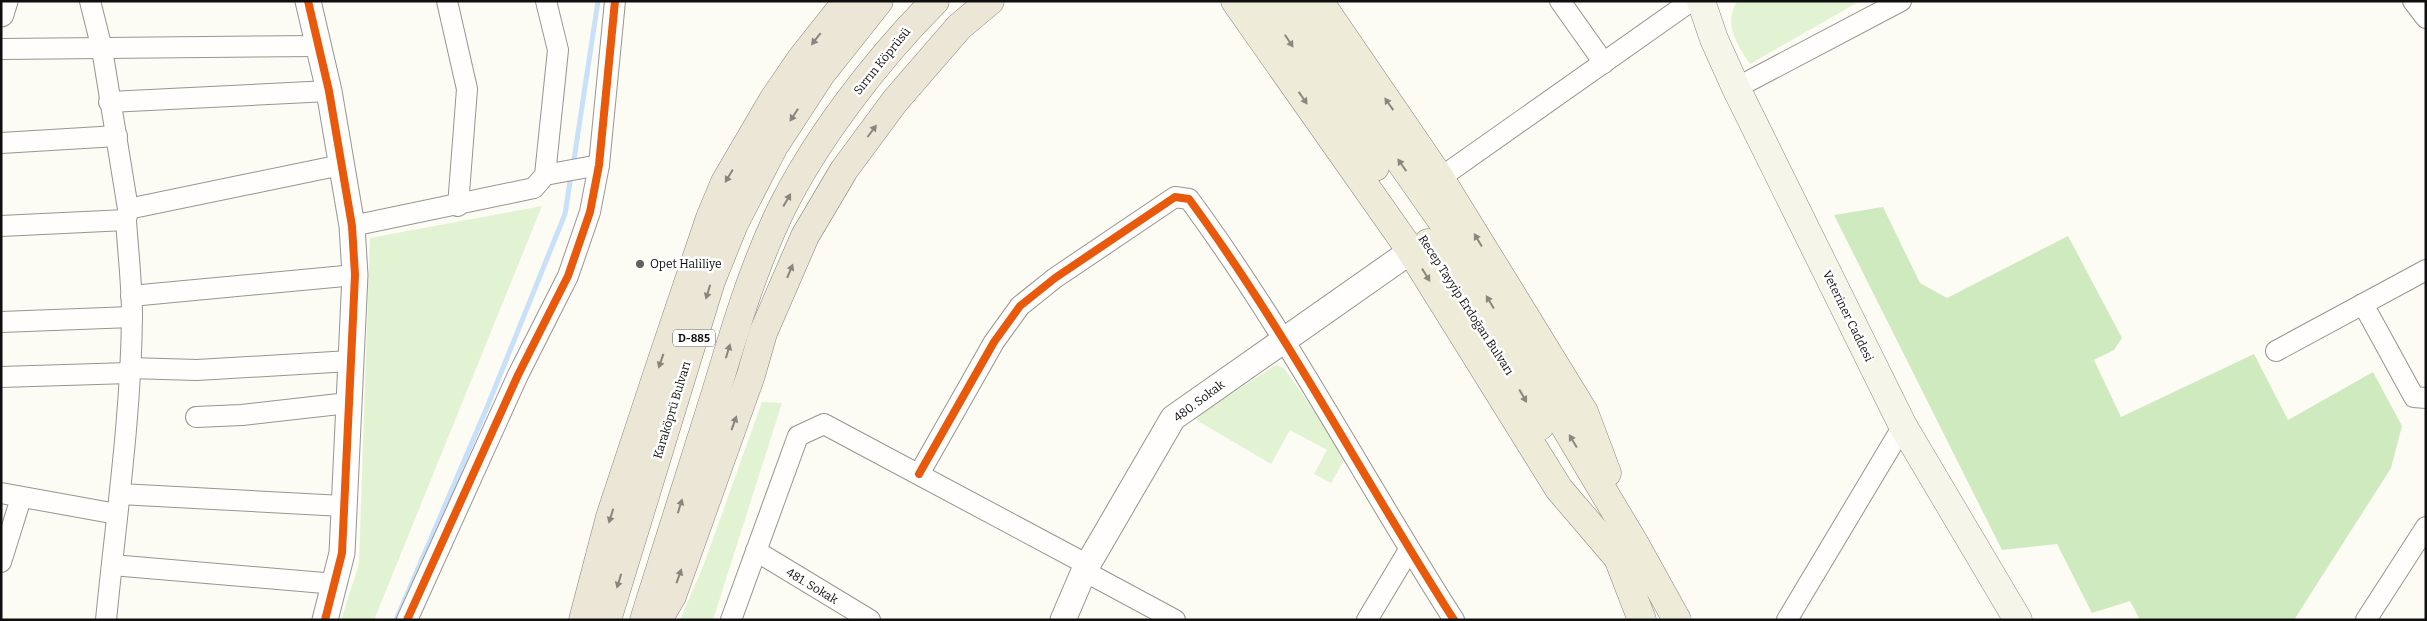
<svg xmlns="http://www.w3.org/2000/svg" width="2427" height="621" font-family="Bitter,serif">
<rect width="100%" height="100%" fill="#fcfbf4"/>
<!-- green -->
<g fill="#e2f3d3">
<path d="M1737,1H1860L1750,64C1737,44 1723,25 1737,1Z"/>
<polygon points="542,206 374,620 341,620 359,564 370,238"/>
<polygon points="1276,365 1284,368 1346,457 1331,483 1314,474 1327,450 1290,430 1271,464 1193,418"/>
<polygon points="762,402 782,403 713,620 680,620 704,564"/>
</g>
<!-- forest -->
<polygon fill="#d0eac0" points="1883,207 1920,283 1947,298 2068,236 2122,338 2114,350 2094,360 2121,417 2254,354 2288,420 2373,372 2402,426 2391,468 2294,620 2140,620 2130,601 2092,613 2057,544 2002,550 1834,215"/>
<g fill="none" stroke-linecap="round" stroke-linejoin="round">
<!-- stream -->
<g stroke="#c8e0f8" stroke-width="5">
<polyline points="573,166 598,1"/>
<polyline points="396,620 488,405 565,214 571,175"/>
</g>
<defs>
<g id="minor">
<path d="M90,1L102,49L128,209L126,220C128,252 132,284 132,316C131,417 116,519 106,620"/>
<polyline points="447,1 467,89 458,206"/>
<polyline points="1560,1 1604,63"/>
<polyline points="2413,1 2426,18"/>
<polyline points="1,49 318,46"/>
<polyline points="1736,88 1901,1"/>
<polyline points="109,102 329,91"/>
<polyline points="1,143 117,136"/>
<polyline points="545,175 599,165"/>
<polyline points="1440,178 1691,1"/>
<polyline points="128,209 341,165"/>
<polyline points="1,226 126,220"/>
<polyline points="352,226 534,188 545,175 558,50 546,1"/>
<polyline points="131,296 355,275"/>
<polyline points="2363,304 2414,397 2426,398"/>
<polyline points="1,322 132,317"/>
<polyline points="2276,351 2426,270"/>
<polyline points="129,368 197,370 350,361"/>
<polyline points="1,377 129,373"/>
<polyline points="196,417 242,415 348,403"/>
<path d="M919,474L994,342L1020,306L1055,278L1175,197L1189,199C1287,332 1364,480 1454,620"/>
<polyline points="1,493 117,514"/>
<polyline points="120,494 343,506"/>
<polyline points="756,551 870,620"/>
<polyline points="1,562 21,498"/>
<polyline points="112,565 336,584"/>
<polyline points="1084,571 1175,620"/>
<polyline points="407,620 518,375 568,276 590,212 599,165 615,1"/>
<polyline points="731,620 798,436 824,424 1088,565"/>
<polyline points="1367,620 1409,550"/>
<polyline points="1787,620 1903,426"/>
<polyline points="2366,620 2426,527"/>
</g>
<g id="tertiary">
<polyline points="308,1 329,91 352,226 355,275 342,553 325,620"/>
<polyline points="1,14 5,1"/>
<polyline points="1063,620 1084,571 1173,418 1411,251"/>
</g>
<polyline id="secondary" points="1701,1 1714,39 1736,88 1903,426 2018,620"/>
<g id="primary">
<polyline points="1235,1 1411,251 1559,489 1618,558 1642,620"/>
<polyline points="1261,1 1375,167"/>
<polyline points="1287,1 1444,224 1636,546 1677,620"/>
<polyline points="1319,1 1440,178 1584,412 1607,473"/>
<polyline points="1428,243 1491,340 1540,426"/>
</g>
<g id="trunk">
<polyline points="583,620 610,517 659,369 710,218 725,182 773,100 801,59 847,1"/>
<polyline points="607,620 711,281 734,224 774,146 821,74 879,1"/>
<path d="M644,620C668,544 692,468 716,392C734,332 752,271 779,214C814,141 877,59 935,1"/>
<polyline points="658,620 672,596 751,375 763,333 805,236 844,170 895,101 959,27 990,1"/>
</g>
</defs>
<!-- minor casing -->
<use href="#minor" stroke="#969592" stroke-width="22"/>
<!-- tertiary casing -->
<use href="#tertiary" stroke="#969592" stroke-width="27"/>
<!-- secondary casing -->
<use href="#secondary" stroke="#8c8c89" stroke-width="29"/>
<!-- primary casing -->
<use href="#primary" stroke="#83837f" stroke-width="29"/>
<!-- trunk casing -->
<use href="#trunk" stroke="#83837f" stroke-width="29"/>
<!-- minor -->
<use href="#minor" stroke="#fffefd" stroke-width="20"/>
<!-- tertiary -->
<use href="#tertiary" stroke="#fffefd" stroke-width="25"/>
<!-- secondary -->
<use href="#secondary" stroke="#f5f5ea" stroke-width="28"/>
<!-- primary -->
<use href="#primary" stroke="#eeebd9" stroke-width="28"/>
<!-- trunk -->
<use href="#trunk" stroke="#ece6d7" stroke-width="28"/>
<defs>
<g id="cycleway">
<polyline points="308,1 329,91 352,226 355,275 342,553 325,620"/>
<path d="M919,474L994,342L1020,306L1055,278L1175,197L1189,199C1287,332 1364,480 1454,620"/>
<polyline points="407,620 518,375 568,276 590,212 599,165 615,1"/>
</g>
</defs>
<!-- cycleway casing -->
<use href="#cycleway" stroke="#fff" stroke-width="11"/>
<!-- cycleway -->
<use href="#cycleway" stroke="#e8590c" stroke-width="8"/>
</g>
<!-- one-way arrows -->
<defs><path id="oneway-solid" d="M-6-.8H1V-3.2L6.5 0L1 3.2V.8H-6Z" transform="scale(1.25)"/></defs>
<g fill="#89857d">
<use href="#oneway-solid" transform="translate(816 39) rotate(128)"/>
<use href="#oneway-solid" transform="translate(794 115) rotate(123)"/>
<use href="#oneway-solid" transform="translate(872 131) rotate(-53)"/>
<use href="#oneway-solid" transform="translate(729 176) rotate(121)"/>
<use href="#oneway-solid" transform="translate(787 200) rotate(-60)"/>
<use href="#oneway-solid" transform="translate(790 271) rotate(-67)"/>
<use href="#oneway-solid" transform="translate(708 292) rotate(107)"/>
<use href="#oneway-solid" transform="translate(728 351) rotate(-73)"/>
<use href="#oneway-solid" transform="translate(661 361) rotate(109)"/>
<use href="#oneway-solid" transform="translate(734 423) rotate(-70)"/>
<use href="#oneway-solid" transform="translate(680 506) rotate(-73)"/>
<use href="#oneway-solid" transform="translate(611 516) rotate(107)"/>
<use href="#oneway-solid" transform="translate(679 576) rotate(-70)"/>
<use href="#oneway-solid" transform="translate(619 581) rotate(107)"/>
</g>
<g fill="#8a887e">
<use href="#oneway-solid" transform="translate(1289 41) rotate(56)"/>
<use href="#oneway-solid" transform="translate(1303 98) rotate(55)"/>
<use href="#oneway-solid" transform="translate(1389 104) rotate(-125)"/>
<use href="#oneway-solid" transform="translate(1402 165) rotate(-125)"/>
<use href="#oneway-solid" transform="translate(1478 240) rotate(-121)"/>
<use href="#oneway-solid" transform="translate(1426 275) rotate(58)"/>
<use href="#oneway-solid" transform="translate(1490 302) rotate(-121)"/>
<use href="#oneway-solid" transform="translate(1523 396) rotate(60)"/>
<use href="#oneway-solid" transform="translate(1573 441) rotate(-121)"/>
</g>
<!-- markers -->
<circle fill="#62625f" stroke="#fff" stroke-width="2" cx="640" cy="264" r="5"/>
<g text-anchor="middle" dominant-baseline="central" stroke-width="5" stroke-linejoin="round" paint-order="stroke">
<!-- shield labels -->
<rect fill="#fff" stroke="#575757" stroke-width="1" x="673" y="329.5" width="42" height="17" rx="4"/>
<g font-size="11" font-weight="bold" fill="#0f0f0f">
<text x="694" y="338">D-885</text>
</g>
<!-- street labels -->
<g font-size="12" fill="#0f0f0f" stroke="#fff">
<text transform="translate(882 61) rotate(-51)">Sırrın Köprüsü</text>
<text transform="translate(1466 305) rotate(57)">Recep Tayyip Erdoğan Bulvarı</text>
<text transform="translate(1848 316) rotate(64)">Veteriner Caddesi</text>
<text transform="translate(1199 401) rotate(-37)">480. Sokak</text>
<text transform="translate(672 410) rotate(-73)">Karaköprü Bulvarı</text>
<text transform="translate(812 586) rotate(31)">481. Sokak</text>
</g>
<!-- poi labels -->
<g font-size="12" fill="#0f0f0f" stroke="#fff" text-anchor="start">
<text x="650" y="264">Opet Haliliye</text>
</g>
</g>
<!-- border -->
<rect width="2427" height="621" fill="none" stroke="#0f0f0f" stroke-width="5"/>
</svg>
